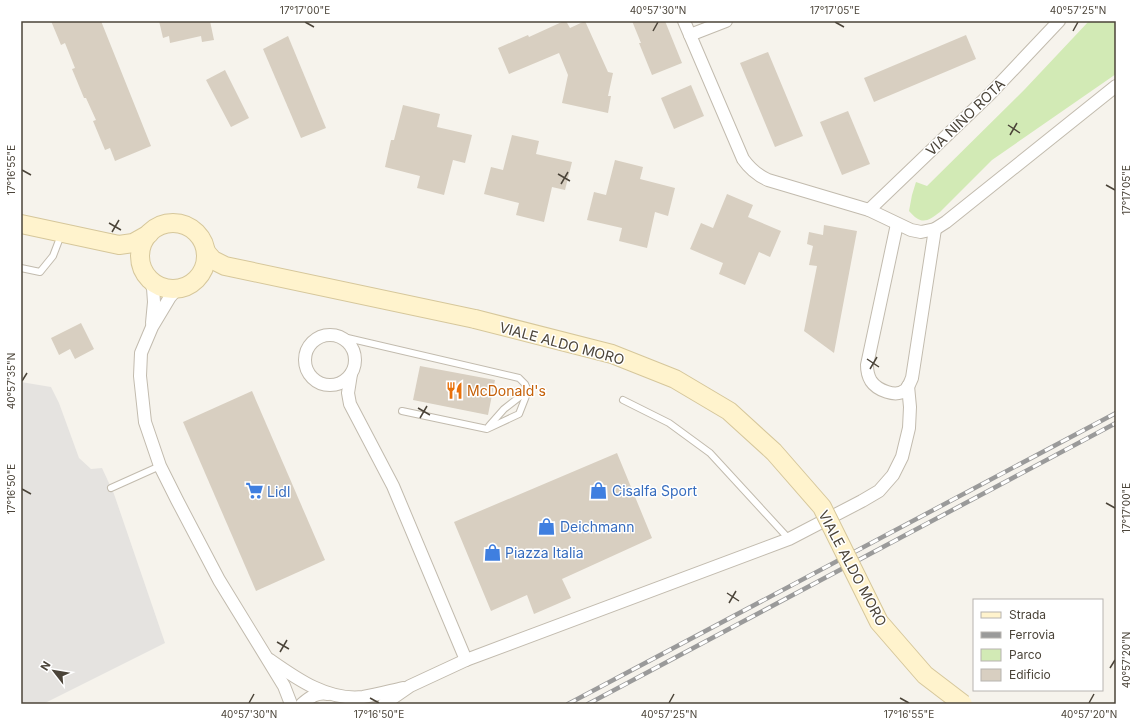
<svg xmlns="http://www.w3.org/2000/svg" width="1137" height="725" font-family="Inter,sans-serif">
<rect width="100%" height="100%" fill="#f6f3ec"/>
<!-- green -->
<path fill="#d2eab5" d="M1089,21H1116V74L992,160L940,212C927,222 921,225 909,211L912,195L916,182L927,186L1025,89Z"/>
<!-- parking -->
<polygon fill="#e5e3e0" points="21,382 51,387 59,403 79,458 91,469 102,468 114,494 165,643 43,704 21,704"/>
<!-- building -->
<g fill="#d8cfc1">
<polygon points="51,21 101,21 151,146 115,161 110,148 105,150 93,121 96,120 86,98 84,98 72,69 75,68 65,43 61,45"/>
<polygon points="159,21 210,21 214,40 202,42 201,36 170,43 169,36 163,38"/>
<polygon points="564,21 566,21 570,28 585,21 608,72 613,73 608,96 611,96 608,113 562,103 568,75 559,53 509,74 498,48 528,35 529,37"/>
<polygon points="632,21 665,21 682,63 652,75 639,43 641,43"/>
<polygon points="966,35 976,59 874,102 864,78"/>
<polygon points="288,36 326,128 301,138 263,49"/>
<polygon points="768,52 803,136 775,147 740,63"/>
<polygon points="225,70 249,118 231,127 206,80"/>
<polygon points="691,85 704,116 674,129 661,98"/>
<polygon points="403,105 440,114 437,127 472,135 465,163 453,160 444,195 417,188 420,176 385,167 391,140 394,140"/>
<polygon points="848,111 870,164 842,175 820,122"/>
<polygon points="512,135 539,141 536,154 572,162 565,190 552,187 544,222 516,215 519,203 484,194 491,167 503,170"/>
<polygon points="615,160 643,167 640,179 675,188 668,216 655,212 647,248 619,241 622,228 587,220 594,192 606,195"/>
<polygon points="727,194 753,205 748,217 781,231 770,257 759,252 745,285 719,274 723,263 690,249 701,223 713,228"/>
<polygon points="824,225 857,231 834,353 804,331 817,266 809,265 813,246 807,244 809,232 823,235"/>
<polygon points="81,323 94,349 75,359 70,349 59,355 51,338"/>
<polygon points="420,366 495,380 488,415 413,400"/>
<polygon points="252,391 325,560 256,591 183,422"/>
<polygon points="617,453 652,538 562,579 571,598 534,614 527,595 491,611 454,522"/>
</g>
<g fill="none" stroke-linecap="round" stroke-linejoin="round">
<defs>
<g id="lane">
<polyline points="21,268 40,272 53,256 61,235"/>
<polyline points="339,336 519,378 525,384 528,391 519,414 487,429 402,411"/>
<polyline points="623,400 669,423 710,453 789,539"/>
<polyline points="489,426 504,409 526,392"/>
<polyline points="111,488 160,466"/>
</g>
<g id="street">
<path d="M684,21L743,159C750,169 757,175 768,180L869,210L911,230L921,232L935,229L946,222L1116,86"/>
<polyline points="690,35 726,21"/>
<polyline points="869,210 990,94 1059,21"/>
<path d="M897,224L867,365C867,370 868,376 871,381C877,390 896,398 905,390C909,387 910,382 912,378L935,229"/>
<polyline points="147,276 153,288 154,302 152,323"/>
<polyline points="177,289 170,297 152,327 141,353 140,376 145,422 160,466 177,500 219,580 284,686 291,704"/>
<circle cx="330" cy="360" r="25"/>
<polyline points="351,374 348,393 350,404 393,486 466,660"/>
<path d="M270,660C297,679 328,701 363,697C376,695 390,691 403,688"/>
<path d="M302,704C310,697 317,692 328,694"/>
<polyline points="384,704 410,686 466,660 789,539 862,501 879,491 893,475 902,457 909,428 910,407 908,386"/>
</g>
<g id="secondary">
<circle cx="173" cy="256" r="33"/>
<polyline points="21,224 119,245 133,243 149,234"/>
<polyline points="206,252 213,260 225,266 475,319"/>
</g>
</defs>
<!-- lane casing -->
<use href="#lane" stroke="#c2bbae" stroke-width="8"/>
<!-- street casing -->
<use href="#street" stroke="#c2bbae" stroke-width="14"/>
<!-- secondary casing -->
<use href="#secondary" stroke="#d6c79b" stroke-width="20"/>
<!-- lane -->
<use href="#lane" stroke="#fff" stroke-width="6"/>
<!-- street -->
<use href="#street" stroke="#fff" stroke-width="12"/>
<!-- secondary -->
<use href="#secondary" stroke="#fff3cd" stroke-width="18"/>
<defs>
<g id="rail">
<polyline points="568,704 1116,413"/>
<polyline points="588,704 1116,423"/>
</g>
</defs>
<!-- rail casing -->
<use href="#rail" stroke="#9a9a9a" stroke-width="4.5"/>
<!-- rail -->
<use href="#rail" stroke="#fff" stroke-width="3" stroke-dasharray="9" stroke-linecap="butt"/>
<defs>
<polyline id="secondary-bridge" points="475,319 612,354 675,379 729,411 774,452 822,507 879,622 925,675 963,704"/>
</defs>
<!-- secondary-bridge casing -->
<use href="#secondary-bridge" stroke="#d6c79b" stroke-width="20" stroke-linecap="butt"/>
<!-- secondary-bridge -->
<use href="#secondary-bridge" stroke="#fff3cd" stroke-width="18"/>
</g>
<!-- ticks -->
<path fill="none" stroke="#4b4439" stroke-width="1.5" d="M305,22L314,27M835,22L844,27M653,31L658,22M1073,31L1078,22M1008,125L1020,133M1010,135L1017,123M22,170L31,175M558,174L570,181M561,184L568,172M1106,185L1115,190M109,223L121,230M112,232L119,220M867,359L879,367M870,369L877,357M22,381L27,373M418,408L430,415M420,418L427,406M22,489L31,494M1106,503L1115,508M727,593L739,601M729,603L736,591M277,642L289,649M280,652L287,640M1110,668L1115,660M370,698L379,703M900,698L909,703M249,703L254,694M669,703L674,694M1089,703L1094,694"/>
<!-- icons -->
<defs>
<symbol id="restaurant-bare" viewBox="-9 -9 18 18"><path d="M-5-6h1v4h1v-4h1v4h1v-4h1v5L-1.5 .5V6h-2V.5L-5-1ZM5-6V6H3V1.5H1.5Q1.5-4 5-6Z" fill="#e8710a" stroke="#fff" stroke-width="2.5" paint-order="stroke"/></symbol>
<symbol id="shop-bare" viewBox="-9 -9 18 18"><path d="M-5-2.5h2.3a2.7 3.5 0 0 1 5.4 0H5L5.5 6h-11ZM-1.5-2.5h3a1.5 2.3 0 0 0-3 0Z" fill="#3f7fe0" stroke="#fff" stroke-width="2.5" paint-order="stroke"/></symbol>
<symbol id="supermarket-bare" viewBox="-9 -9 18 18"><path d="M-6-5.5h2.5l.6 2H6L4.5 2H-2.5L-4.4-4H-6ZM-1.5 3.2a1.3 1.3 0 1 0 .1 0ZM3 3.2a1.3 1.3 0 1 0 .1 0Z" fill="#3f7fe0" stroke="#fff" stroke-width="2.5" paint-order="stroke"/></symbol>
</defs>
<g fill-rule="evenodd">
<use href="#restaurant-bare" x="442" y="378" width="25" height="25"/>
<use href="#shop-bare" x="586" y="478" width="25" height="25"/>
<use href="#supermarket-bare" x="242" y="478" width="25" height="25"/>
<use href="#shop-bare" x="534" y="514" width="25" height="25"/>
<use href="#shop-bare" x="480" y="540" width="25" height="25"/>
</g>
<g text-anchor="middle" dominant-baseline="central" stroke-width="3" stroke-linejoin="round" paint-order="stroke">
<!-- street labels -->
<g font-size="14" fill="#4b4439" stroke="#fff">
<text transform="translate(965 117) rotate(-44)">VIA NINO ROTA</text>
<text transform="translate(562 343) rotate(15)">VIALE ALDO MORO</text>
<text transform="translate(853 568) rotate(62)">VIALE ALDO MORO</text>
</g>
<!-- food labels -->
<g font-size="14" fill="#c56008" stroke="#fff" text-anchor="start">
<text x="467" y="390">McDonald's</text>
</g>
<!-- shop labels -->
<g font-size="14" fill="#366cbe" stroke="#fff" text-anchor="start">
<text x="612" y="490">Cisalfa Sport</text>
<text x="267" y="491">Lidl</text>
<text x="560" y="526">Deichmann</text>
<text x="505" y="552">Piazza Italia</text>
</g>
</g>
<!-- border -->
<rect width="1137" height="725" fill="none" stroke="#ffffff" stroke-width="44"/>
<!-- legend -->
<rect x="973" y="599" width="130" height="92" fill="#ffffff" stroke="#b7b4b0"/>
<rect x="981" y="612" width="20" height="6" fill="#fff3cd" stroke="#b7b4b0"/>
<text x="1009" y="619" font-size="12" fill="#4b4439">Strada</text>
<rect x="981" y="632" width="20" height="6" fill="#9a9a9a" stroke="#b7b4b0"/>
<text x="1009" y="639" font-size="12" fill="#4b4439">Ferrovia</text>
<rect x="981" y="649" width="20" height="12" fill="#d2eab5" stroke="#b7b4b0"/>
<text x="1009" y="659" font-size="12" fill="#4b4439">Parco</text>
<rect x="981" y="669" width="20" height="12" fill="#d8cfc1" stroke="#b7b4b0"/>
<text x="1009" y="679" font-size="12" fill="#4b4439">Edificio</text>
<!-- north arrow -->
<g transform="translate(54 671) rotate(301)" stroke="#ffffff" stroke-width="3" paint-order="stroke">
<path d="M0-3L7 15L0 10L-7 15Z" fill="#4b4439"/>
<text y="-6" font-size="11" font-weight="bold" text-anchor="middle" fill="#4b4439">N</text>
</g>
<rect x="22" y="22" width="1093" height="681" fill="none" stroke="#4b4439" stroke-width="1.5"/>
<g font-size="10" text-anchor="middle" fill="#4b4439">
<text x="305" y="14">17°17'00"E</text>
<text x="658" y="14">40°57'30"N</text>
<text x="835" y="14">17°17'05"E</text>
<text x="1078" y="14">40°57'25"N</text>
<text transform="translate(11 170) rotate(-90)" y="4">17°16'55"E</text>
<text transform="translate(1126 190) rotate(-90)" y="4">17°17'05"E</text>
<text transform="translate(11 381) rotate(-90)" y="4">40°57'35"N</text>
<text transform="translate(11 489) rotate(-90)" y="4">17°16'50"E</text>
<text transform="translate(1126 508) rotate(-90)" y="4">17°17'00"E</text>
<text transform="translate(1126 660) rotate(-90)" y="4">40°57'20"N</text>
<text x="249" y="718">40°57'30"N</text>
<text x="379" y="718">17°16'50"E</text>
<text x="669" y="718">40°57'25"N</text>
<text x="909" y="718">17°16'55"E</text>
<text x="1089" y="718">40°57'20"N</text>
</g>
</svg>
